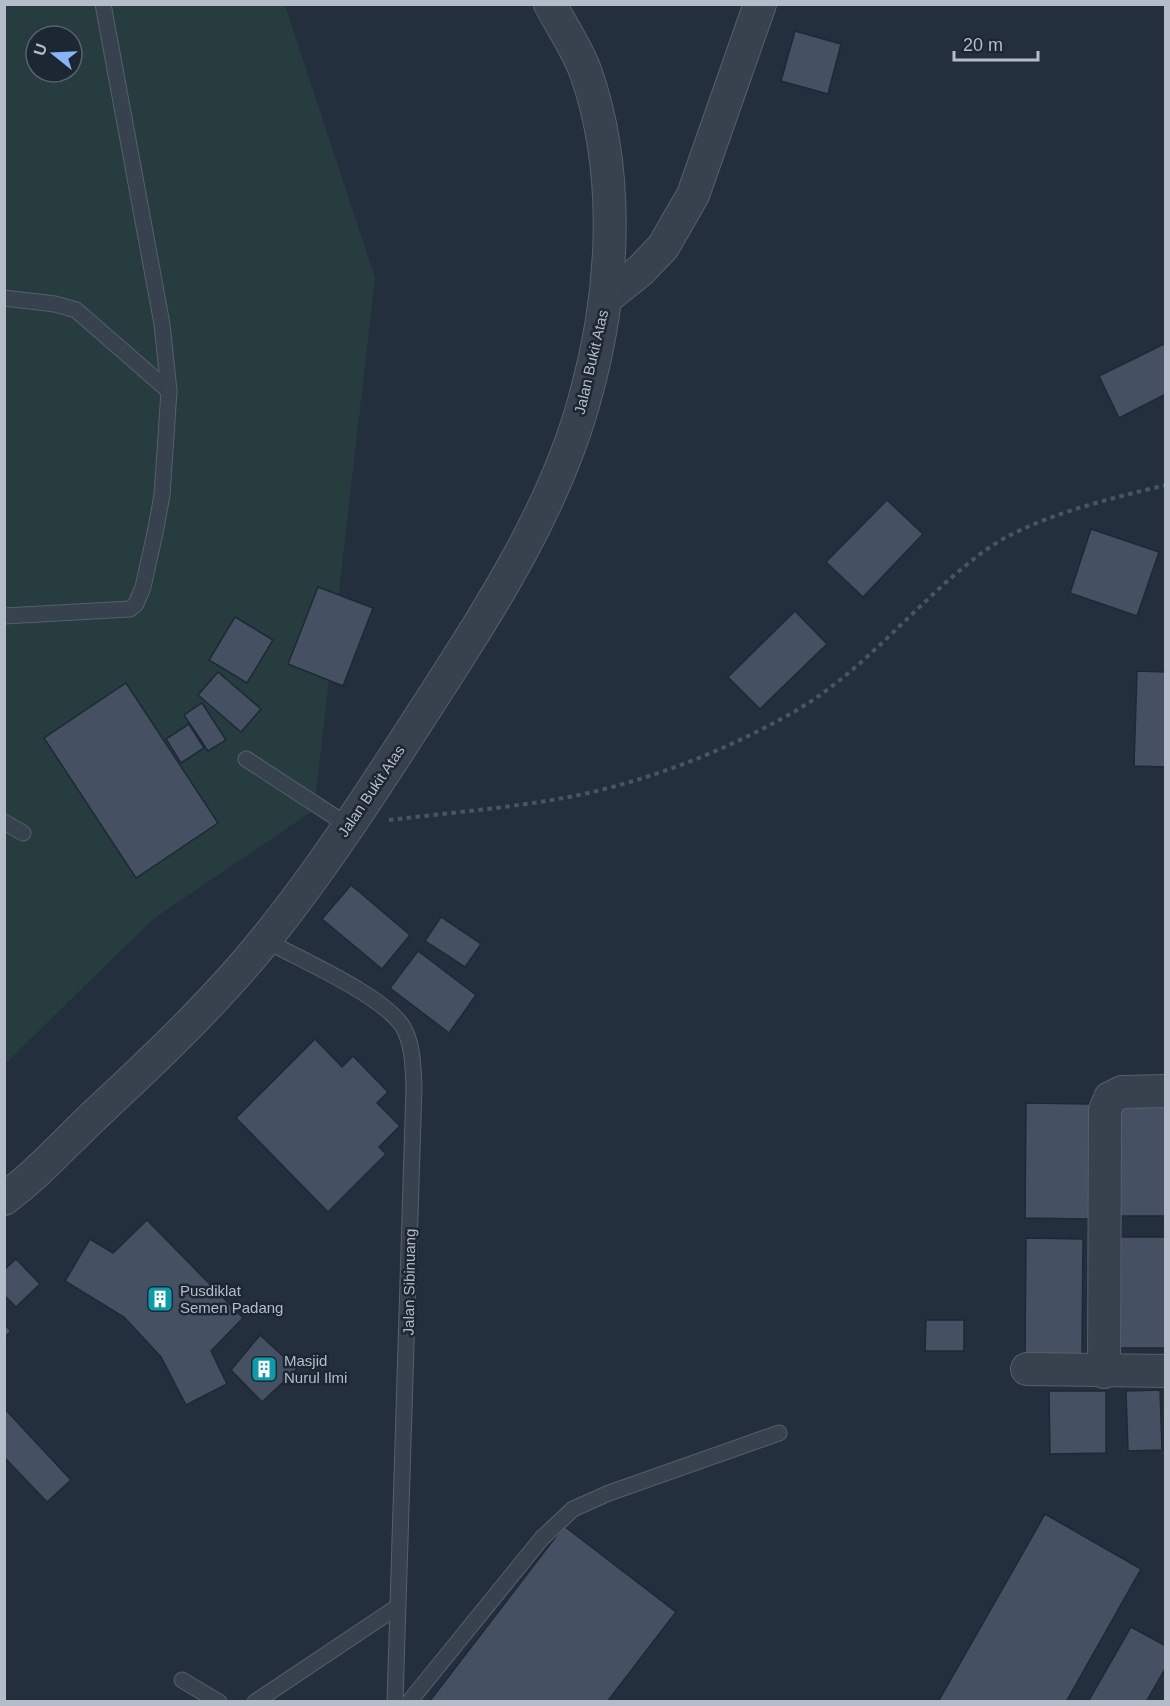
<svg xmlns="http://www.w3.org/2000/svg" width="1170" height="1706" font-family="Arial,sans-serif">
<rect width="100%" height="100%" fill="#242f3e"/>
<!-- green -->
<path fill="#263c3f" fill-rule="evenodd" d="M5,5H285L375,278L314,810L153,919L5,1064ZM36,36H72V72H36Z"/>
<!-- building -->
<g fill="#455162" stroke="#1f2835" stroke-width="1.5">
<polygon points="795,31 841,44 828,94 781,81"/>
<polygon points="1166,343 1166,394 1119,418 1099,376"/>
<polygon points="887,500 923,534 863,597 826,562"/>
<polygon points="1091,529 1159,552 1137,616 1070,593"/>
<polygon points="318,587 373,608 343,686 288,664"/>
<polygon points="795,611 827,644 760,709 728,677"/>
<polygon points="235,617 273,640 247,683 209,660"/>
<polygon points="1137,671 1166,672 1166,767 1134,766"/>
<polygon points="218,672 261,709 241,732 198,695"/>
<polygon points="126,683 218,823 136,878 44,738"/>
<polygon points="202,703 226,740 208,751 184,715"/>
<polygon points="189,724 204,748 181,763 166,739"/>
<polygon points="351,885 410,935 382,969 322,919"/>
<polygon points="441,917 481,944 465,967 425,941"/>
<polygon points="418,951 476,995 449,1033 390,988"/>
<polygon points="315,1039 342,1067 353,1056 388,1092 377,1103 400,1126 379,1147 386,1154 328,1212 236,1118"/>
<polygon points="1026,1103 1090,1104 1089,1219 1025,1218"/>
<rect x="1119" y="1103" width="47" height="113"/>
<polygon points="147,1220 243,1318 211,1351 227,1384 186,1405 161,1357 124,1317 65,1281 90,1239 113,1253"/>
<rect x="1118" y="1237" width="48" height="111"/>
<polygon points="1026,1238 1083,1239 1082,1356 1025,1356"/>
<polygon points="16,1259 40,1284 16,1307 4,1295 4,1270"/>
<polygon points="926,1320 964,1320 964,1351 925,1351"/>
<polygon points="4,1324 11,1331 4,1338"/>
<polygon points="260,1335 297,1369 262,1402 231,1370"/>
<polygon points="1160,1390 1162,1450 1128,1451 1126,1391"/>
<polygon points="1049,1391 1106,1391 1106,1453 1050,1454"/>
<polygon points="4,1408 71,1480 47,1502 4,1457"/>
<polygon points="1045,1514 1141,1569 1066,1702 938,1702"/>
<polygon points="564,1526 676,1612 607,1702 429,1702"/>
<polygon points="1131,1627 1166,1646 1166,1667 1146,1702 1088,1702"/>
</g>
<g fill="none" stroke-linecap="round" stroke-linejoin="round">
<defs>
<g id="service">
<polyline points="4,298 55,304 76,310 169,391"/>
<polyline points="4,616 130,609 136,604 143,587 155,533 162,495 169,391 162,324 103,4"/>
<polyline points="246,759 349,826"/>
<polyline points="4,822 23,833"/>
<path d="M265,940C299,959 383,995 403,1027C413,1044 413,1067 414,1087L395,1702"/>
<polyline points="182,1680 219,1702"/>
<polyline points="255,1702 397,1607"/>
<polyline points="409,1702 542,1538 573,1509 609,1493 779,1433"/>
</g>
<g id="minor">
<polyline points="605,299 640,271 663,247 693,195 760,4"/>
<path d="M4,1199C38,1174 67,1141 98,1112C156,1058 215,1002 265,940C324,867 375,787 426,708C489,610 556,508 586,394C614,293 621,173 586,73C578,50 562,27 550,4"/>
<polyline points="1027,1369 1166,1371"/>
<polyline points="1104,1372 1105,1110 1110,1098 1122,1092 1166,1091"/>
</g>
</defs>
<!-- service casing -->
<use href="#service" stroke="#565f6c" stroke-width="17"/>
<!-- minor casing -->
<use href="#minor" stroke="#565f6c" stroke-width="34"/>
<!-- path -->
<path stroke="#44595c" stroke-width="4" stroke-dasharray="4.5 4.5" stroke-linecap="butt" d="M389,820C448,813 510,808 569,797C647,782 728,750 797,710C868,668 918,600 983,552C1030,517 1109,499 1166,485"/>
<!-- service -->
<use href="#service" stroke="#38414e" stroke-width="15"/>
<!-- minor -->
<use href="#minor" stroke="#38414e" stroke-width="32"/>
</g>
<!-- icons -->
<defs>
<symbol id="building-square" viewBox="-11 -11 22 22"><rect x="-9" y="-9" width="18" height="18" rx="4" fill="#0f9aa8" stroke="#1d2633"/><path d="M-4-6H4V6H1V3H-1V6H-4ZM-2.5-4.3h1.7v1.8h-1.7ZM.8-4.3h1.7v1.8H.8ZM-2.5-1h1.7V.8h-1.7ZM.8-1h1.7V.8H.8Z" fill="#fff"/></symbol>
</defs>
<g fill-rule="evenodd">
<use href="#building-square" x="145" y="1284" width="30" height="30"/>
<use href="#building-square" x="249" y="1354" width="30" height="30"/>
</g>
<g text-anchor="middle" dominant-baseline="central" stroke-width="5" stroke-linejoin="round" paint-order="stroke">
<!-- street labels -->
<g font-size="15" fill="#b4bcc9" stroke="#1d2633">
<text transform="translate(591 362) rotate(-77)">Jalan Bukit Atas</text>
<text transform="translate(371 791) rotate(-56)">Jalan Bukit Atas</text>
<text transform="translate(409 1282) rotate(-89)">Jalan Sibinuang</text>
</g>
<!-- poi labels -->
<g font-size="15" fill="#b4bcc9" stroke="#1d2633" text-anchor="start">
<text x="180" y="1290">Pusdiklat<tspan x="180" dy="17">Semen Padang</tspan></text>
<text x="284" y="1360">Masjid<tspan x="284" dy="17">Nurul Ilmi</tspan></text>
</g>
</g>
<!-- border -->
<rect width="1170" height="1706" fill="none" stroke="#b4bcc9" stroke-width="12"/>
<!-- north arrow -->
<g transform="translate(54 54) rotate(288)"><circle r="28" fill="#1d2633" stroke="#59626f" stroke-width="1.5"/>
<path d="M0-4.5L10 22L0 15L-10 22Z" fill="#8ab4f8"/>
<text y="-9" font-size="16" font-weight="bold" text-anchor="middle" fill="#b4bcc9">U</text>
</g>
<!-- scale -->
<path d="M954 51v9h84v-9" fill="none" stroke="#b4bcc9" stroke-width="3"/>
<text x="963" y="51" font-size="18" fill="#b4bcc9" stroke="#1d2633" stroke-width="4.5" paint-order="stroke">20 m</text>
</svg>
